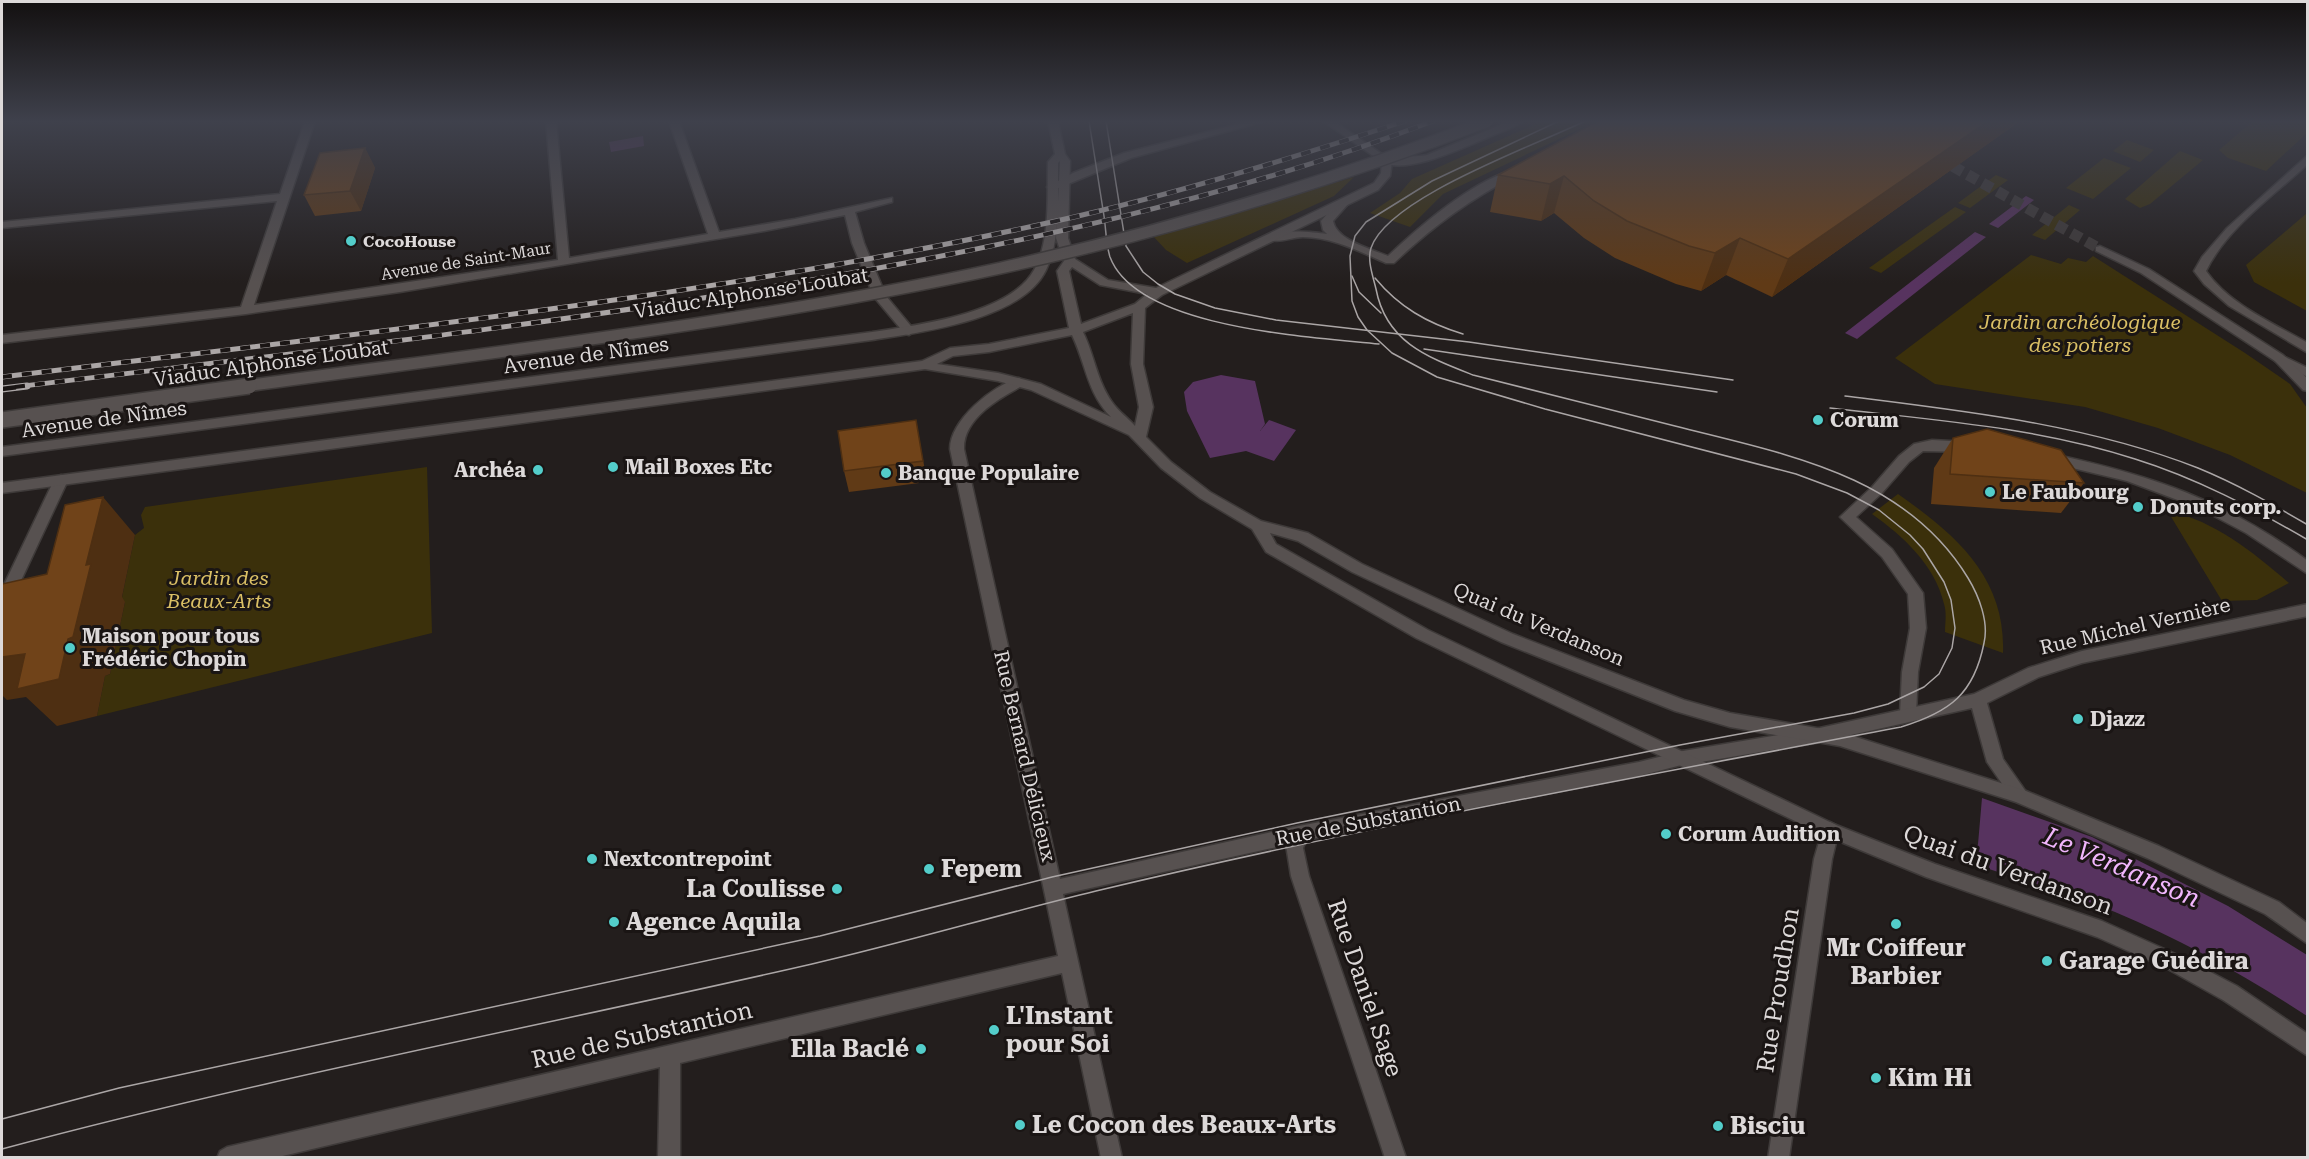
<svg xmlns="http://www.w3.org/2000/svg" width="2309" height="1159" font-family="'Roboto Serif',serif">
<rect width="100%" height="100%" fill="#231e1d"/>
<!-- green -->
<g fill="#3b300b">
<polygon points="1542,121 1597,121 1443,194 1410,227 1370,213 1400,193 1412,179"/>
<polygon points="2253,121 2307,121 2307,133 2266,171 2228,158 2219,150"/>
<polygon points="2127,140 2154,150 2140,162 2113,151"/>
<polygon points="2180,151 2203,160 2150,204 2140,208 2125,199"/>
<polygon points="2104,158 2131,168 2093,199 2066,188"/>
<polygon points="1996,175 2008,180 1970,208 1958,203"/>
<polygon points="1354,177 1334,196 1187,263 1166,250 1153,236"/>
<polygon points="2069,205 2080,210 2045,240 2032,235"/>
<polygon points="1955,207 1966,212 1881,273 1869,268"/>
<polygon points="2307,213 2307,311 2254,282 2246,265"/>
<polygon points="2031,255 2061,264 2068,258 2086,262 2093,256 2245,353 2290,384 2307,408 2307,493 2230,455 2158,428 2085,407 1935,384 1895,358"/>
<polygon points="427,467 432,633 97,716 105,676 110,674 125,602 121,602 135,535 144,528 141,515 145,507"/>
<path d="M1898,494C1955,534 2006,577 2003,653L1945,632C1945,623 1947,613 1944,604C1935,565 1903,536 1872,514Z"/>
<path d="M2167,510C2218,523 2250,550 2289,583L2257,600L2222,601Z"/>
</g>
<!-- water -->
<g fill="#57335f">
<polygon points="643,136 644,146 611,152 609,142"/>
<polygon points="2026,196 2034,200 1998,228 1989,224"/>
<polygon points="1975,232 1986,237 1867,331 1857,339 1845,333"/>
<polygon points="1221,375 1255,381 1265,424 1260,431 1269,420 1296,430 1274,461 1246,451 1210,458 1187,411 1184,392 1193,382"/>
<path d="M1982,798L2092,837L2228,906L2307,955V1016C2246,976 2182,940 2115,912C2068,893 2019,880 1972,863L1978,844Z"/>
</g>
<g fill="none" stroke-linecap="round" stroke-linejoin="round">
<!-- tertiary-tunnel -->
<polyline stroke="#3f3a39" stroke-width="11" stroke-dasharray="11 6" stroke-linecap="butt" points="1938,158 2100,249"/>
<defs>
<g id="minor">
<polygon points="305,121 315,121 254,305 558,260 546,121 556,121 569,258 708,234 669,121 679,121 719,232 795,219 892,198 892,202 855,212 864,243 886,296 915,331 909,335 905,334 874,297 852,243 845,215 764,231 400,292 246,314 2,343 2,335 241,307 277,201 2,228 2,222 280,194"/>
<polygon points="1250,121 1265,121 1131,158 1056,189 1052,190 1047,187 1073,173 1124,153"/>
<path d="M2308,155V164C2273,196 2227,228 2206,271C2230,305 2273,323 2308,343V353L2229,306L2204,284L2194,271L2202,257L2227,228Z"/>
<path d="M1513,170L1517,171V175C1469,200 1433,226 1394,263H1386C1360,252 1333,237 1303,237C1292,237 1275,245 1266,238C1279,228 1312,232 1327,234L1323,230L1321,221L1338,202L1342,201L1348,204L1333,221C1337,241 1372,249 1388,256C1420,226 1471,182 1513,170Z"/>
<polygon points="2279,354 2308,368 2308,377 2275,361 2273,358"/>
<path d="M1019,378L1025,382L1024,385C1001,397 963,418 964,449L1060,879L1299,826L1639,762L1683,751L1689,753L1691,758L1689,763L1639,776L1306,840L1303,848L1309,876L1406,1158H1385L1291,876L1286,845L1063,894L1122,1158H1101L1062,973L680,1063V1158H658L660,1067L274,1158H217L220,1151L227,1147L1058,956L950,449C950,420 993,385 1019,378Z"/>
<polygon points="1932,440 1969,442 1976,447 1969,452 1923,451 1909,462 1882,493 1856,517 1892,549 1923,593 1926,628 1918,672 1916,714 1914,719 1908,721 1902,719 1900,714 1902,672 1910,628 1908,594 1882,557 1840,517 1872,487 1899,456 1914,444"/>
<path d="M2052,454C2151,475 2225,500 2308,561V574L2246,533L2199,508L2127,481L2047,462L2045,459L2047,456Z"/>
<polygon points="61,475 68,480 10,604 7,608 2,610 2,589 54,480"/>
</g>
<g id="tertiary">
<path d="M1510,121H1523C1514,128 1500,132 1489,137C1467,146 1403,177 1382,161C1392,154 1414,158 1427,155Z"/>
<polygon points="2100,246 2149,269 2283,355 2308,379 2308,391 2303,390 2275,361 2141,273 2096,251 2096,247"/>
<polygon points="2308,604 2308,616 2082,663 2039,677 1987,703 2003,759 2029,796 2026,801 2020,803 2014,801 1987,762 1972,708 1815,743 1683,765 1677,763 1675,758 1677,753 1683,751 1815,729 1974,694 2028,668 2082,651"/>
<polygon points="1830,822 1836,825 1839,830 1832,859 1789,1158 1768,1158 1814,859 1824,825"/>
</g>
<path id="secondary" d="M1048,121H1058L1065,154L1070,161L1068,238L1075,259L1108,280L1156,288L1374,183L1381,173L1382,162L1323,121H1334L1392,161L1390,176L1378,190L1162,295L1145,308L1143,364L1153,407L1146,437L1171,462L1210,492L1261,521L1308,533L1362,564L1513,634L1684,700L1730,713L1840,732L2026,791L2159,846L2279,902L2308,924V944L2265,914L2147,858L2016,802L1840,746L1730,727L1675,711L1501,642L1352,572L1298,541L1270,533L1276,544L1428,630L1836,825L1935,864L2102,921L2180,956L2237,986L2308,1034V1056L2223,1000L2166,968L2097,937L1926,877L1824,835L1416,638L1266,552L1252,529L1200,498L1161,468L1129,435L1031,390L998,381L925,369L2,493V483L922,361L950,348L989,344L1069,328L1057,271L1064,261L1056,238L1057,220C1056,237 1054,254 1046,270C1022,320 922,332 872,340L2,456V447L872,332C917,325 1010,314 1034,270C1051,239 1047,196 1048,162L1055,154ZM1060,161L1058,201V163ZM1072,267L1100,285L1147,294L1135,304L1081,324L1069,271ZM1133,313L1131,364L1139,407L1135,426C1128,418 1118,411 1112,402C1097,381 1094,354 1083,332ZM1072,335C1086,364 1087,393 1111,417L1041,384L998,373L937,364L953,356L989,352Z"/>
</defs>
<!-- minor casing -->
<use href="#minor" stroke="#3e3a39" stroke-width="3"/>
<!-- tertiary casing -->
<use href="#tertiary" stroke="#3e3a39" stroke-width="3"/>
<!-- secondary casing -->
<use href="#secondary" stroke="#3e3a39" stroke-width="3"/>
<!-- minor -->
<use href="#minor" fill="#575150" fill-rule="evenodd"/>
<!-- tertiary -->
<use href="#tertiary" fill="#575150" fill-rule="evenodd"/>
<!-- secondary -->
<use href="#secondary" fill="#575150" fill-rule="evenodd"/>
<!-- tram -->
<g stroke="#aba6a6" stroke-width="1.5">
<path d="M1089,121C1094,153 1099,184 1104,216C1106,229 1106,245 1110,257C1137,329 1313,337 1379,344"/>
<polyline points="1106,121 1126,246 1143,272 1158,284 1175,294 1215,308 1276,320 1469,342 1733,380"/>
<polyline points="1352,276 1359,292 1381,313"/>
<path d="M1375,278C1399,307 1427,323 1463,334"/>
<polyline points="1424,349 1717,392"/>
<path d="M1845,396C1964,411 2086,424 2198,468C2237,484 2272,504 2308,525"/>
<path d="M1830,408C1932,420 2037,427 2135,459C2196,478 2253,508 2308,540"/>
<polyline points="2,1119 119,1088 820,936 1052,877 1297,823 1680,745 1854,713 1888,704 1924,687 1939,674 1952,648 1955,628 1951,600 1944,582 1923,549 1910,535 1879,510 1847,493 1796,474 1545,409 1437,377 1392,353 1367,330 1358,317 1352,301 1350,256 1355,236 1366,222 1432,181 1559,121"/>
<path d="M2,1149C270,1077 542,1026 812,964C907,942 1001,914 1096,891C1363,827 1632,778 1901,727C1950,712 1974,694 1984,643C1989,622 1979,596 1968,578C1905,474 1784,454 1675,426C1608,409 1540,392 1473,375C1427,357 1386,342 1376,289C1373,276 1367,261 1371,248C1388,197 1537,145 1585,121"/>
</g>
<defs>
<g id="rail-far1">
<path d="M2,377C360,333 722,297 1074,217C1186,191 1296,157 1405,121"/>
<path d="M15,387C277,355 540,327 800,282C1015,245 1229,199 1433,121"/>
</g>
<polyline id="rail" points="2,389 27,386"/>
</defs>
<!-- rail-far1 casing -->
<use href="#rail-far1" stroke="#aba6a6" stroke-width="5"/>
<!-- rail casing -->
<use href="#rail" stroke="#aba6a6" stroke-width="7"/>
<!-- rail-far1 -->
<use href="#rail-far1" stroke="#1a1514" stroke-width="4" stroke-dasharray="10" stroke-linecap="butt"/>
<!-- rail -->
<use href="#rail" stroke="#1a1514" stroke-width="4.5" stroke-dasharray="14" stroke-linecap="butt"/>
<defs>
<path id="tertiary-bridge-far1" d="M238,387C493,352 750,323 1001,268C1168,231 1329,182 1488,121"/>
<polyline id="tertiary-bridge" points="2,420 249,386"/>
</defs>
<!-- tertiary-bridge-far1 casing -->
<use href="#tertiary-bridge-far1" stroke="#3e3a39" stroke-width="14" stroke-linecap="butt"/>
<!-- tertiary-bridge casing -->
<use href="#tertiary-bridge" stroke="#3e3a39" stroke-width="18" stroke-linecap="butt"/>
<!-- tertiary-bridge-far1 -->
<use href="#tertiary-bridge-far1" stroke="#575150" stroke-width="11"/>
<!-- tertiary-bridge -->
<use href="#tertiary-bridge" stroke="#575150" stroke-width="15"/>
</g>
<!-- wall -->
<g fill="#603a16">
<polygon points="1598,121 2020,121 1772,297 1726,275 1701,291 1676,284 1615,258 1584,238 1554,213 1541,221 1490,212 1498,175"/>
<polygon points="365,148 375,168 361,211 315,216 304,195"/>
<polygon points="916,420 927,482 849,492 844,471"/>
<polygon points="1953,438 2084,483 2061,513 1931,504 1934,468"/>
</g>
<!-- shaded-wall -->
<g fill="#4e2f12">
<polygon points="1988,121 2020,121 1772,297 1788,259"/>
<polygon points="365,148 375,168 361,211 350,191"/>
<polygon points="1564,176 1554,213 1541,221 1550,184"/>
<polygon points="1740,238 1726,275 1701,291 1715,253"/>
<polygon points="103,497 135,535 122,597 125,602 110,674 105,676 97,716 57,726 26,697 7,700 2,695 2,657 68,639"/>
</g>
<!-- building -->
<g fill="#704319" stroke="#4e2f12" stroke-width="1.5">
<polygon points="1598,121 1988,121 1788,259 1740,238 1715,253 1689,246 1627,221 1594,201 1564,176 1550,184 1498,175"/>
<polygon points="365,148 350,191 304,195 320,153"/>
<polygon points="916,420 923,461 844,471 838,431"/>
<polygon points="1987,429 2061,450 2084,483 1950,474 1953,438"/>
<polygon points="103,497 86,565 91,564 73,637 68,639 59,679 17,689 25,654 2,657 2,584 47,574 65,505"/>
</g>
<!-- sky -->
<linearGradient id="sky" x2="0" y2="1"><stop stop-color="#131010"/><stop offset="0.43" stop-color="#3f414c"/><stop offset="1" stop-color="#3f414c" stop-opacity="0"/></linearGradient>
<rect width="2309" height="283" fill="url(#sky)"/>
<!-- markers -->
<g fill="#53cdca" stroke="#1a1514" stroke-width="2">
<circle cx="351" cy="241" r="6"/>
<circle cx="1818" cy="420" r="6"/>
<circle cx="613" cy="467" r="6"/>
<circle cx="538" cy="470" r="6"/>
<circle cx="886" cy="473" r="6"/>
<circle cx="1990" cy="492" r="6"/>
<circle cx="2138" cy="507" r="6"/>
<circle cx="70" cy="648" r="6"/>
<circle cx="2078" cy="719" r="6"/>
<circle cx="1666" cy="834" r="6"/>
<circle cx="592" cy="859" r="6"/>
<circle cx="929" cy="869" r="6"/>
<circle cx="837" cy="889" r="6"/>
<circle cx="614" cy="922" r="6"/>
<circle cx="1896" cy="924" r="6"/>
<circle cx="2047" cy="961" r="6"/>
<circle cx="994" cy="1030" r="6"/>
<circle cx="921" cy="1049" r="6"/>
<circle cx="1876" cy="1078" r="6"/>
<circle cx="1020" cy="1125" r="6"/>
<circle cx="1718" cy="1126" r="6"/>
</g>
<g text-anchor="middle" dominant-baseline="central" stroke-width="6" stroke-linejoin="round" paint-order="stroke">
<!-- far-poi labels -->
<g font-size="16" font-weight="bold" fill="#ddd9d9" stroke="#1a1514" text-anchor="start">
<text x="363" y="241">CocoHouse</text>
</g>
<!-- far-street labels -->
<g font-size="16" fill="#ddd9d9" stroke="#1a1514">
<text transform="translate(466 261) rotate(-9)">Avenue de Saint-Maur</text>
</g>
<!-- street labels -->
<g font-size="20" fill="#ddd9d9" stroke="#1a1514">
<text transform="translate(751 293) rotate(-9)">Viaduc Alphonse Loubat</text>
<text transform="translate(586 355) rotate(-8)">Avenue de Nîmes</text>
<text transform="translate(271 363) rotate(-8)">Viaduc Alphonse Loubat</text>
<text transform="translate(104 419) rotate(-8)">Avenue de Nîmes</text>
<text transform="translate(1539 624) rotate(23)">Quai du Verdanson</text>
<text transform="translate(2135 626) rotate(-13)">Rue Michel Vernière</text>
<text transform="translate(1025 756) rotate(77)">Rue Bernard Délicieux</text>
<text transform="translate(1368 821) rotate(-11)">Rue de Substantion</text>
</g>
<!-- park labels -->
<g font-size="20" font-style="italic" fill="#dabf65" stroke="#1a1514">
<text x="2080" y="322">Jardin archéologique<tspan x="2080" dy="23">des potiers</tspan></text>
<text x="219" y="578">Jardin des<tspan x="219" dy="23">Beaux-Arts</tspan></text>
</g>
<!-- poi labels -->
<g font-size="20" font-weight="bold" fill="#ddd9d9" stroke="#1a1514" text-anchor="start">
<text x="1830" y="420">Corum</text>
<text x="625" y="467">Mail Boxes Etc</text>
<text x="526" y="470" text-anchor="end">Archéa</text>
<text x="898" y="473">Banque Populaire</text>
<text x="2002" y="492">Le Faubourg</text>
<text x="2150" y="507">Donuts corp.</text>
<text x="82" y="636">Maison pour tous<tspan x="82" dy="23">Frédéric Chopin</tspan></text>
<text x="2090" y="719">Djazz</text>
<text x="1678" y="834">Corum Audition</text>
<text x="604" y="859">Nextcontrepoint</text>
</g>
<!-- near-poi labels -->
<g font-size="24" font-weight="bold" fill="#ddd9d9" stroke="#1a1514" text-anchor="start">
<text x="941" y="869">Fepem</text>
<text x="825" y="889" text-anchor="end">La Coulisse</text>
<text x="626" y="922">Agence Aquila</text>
<text x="1896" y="948" text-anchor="middle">Mr Coiffeur<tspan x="1896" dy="28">Barbier</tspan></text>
<text x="2059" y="961">Garage Guédira</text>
<text x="1006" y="1016">L'Instant<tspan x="1006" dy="28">pour Soi</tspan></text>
<text x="909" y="1049" text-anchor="end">Ella Baclé</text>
<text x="1888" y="1078">Kim Hi</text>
<text x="1032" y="1125">Le Cocon des Beaux-Arts</text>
<text x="1730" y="1126">Bisciu</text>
</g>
<!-- near-street labels -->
<g font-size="24" fill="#ddd9d9" stroke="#1a1514">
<text transform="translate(2008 870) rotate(20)">Quai du Verdanson</text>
<text transform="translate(1365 988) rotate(71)">Rue Daniel Sage</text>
<text transform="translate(1778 990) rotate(-81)">Rue Proudhon</text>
<text transform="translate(642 1035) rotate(-13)">Rue de Substantion</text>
</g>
<!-- near-water labels -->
<g font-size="26" font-style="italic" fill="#f1b6fd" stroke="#1a1514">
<text transform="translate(2122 867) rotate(23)">Le Verdanson</text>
</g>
</g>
<!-- border -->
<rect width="2309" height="1159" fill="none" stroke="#ddd9d9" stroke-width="6"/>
</svg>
